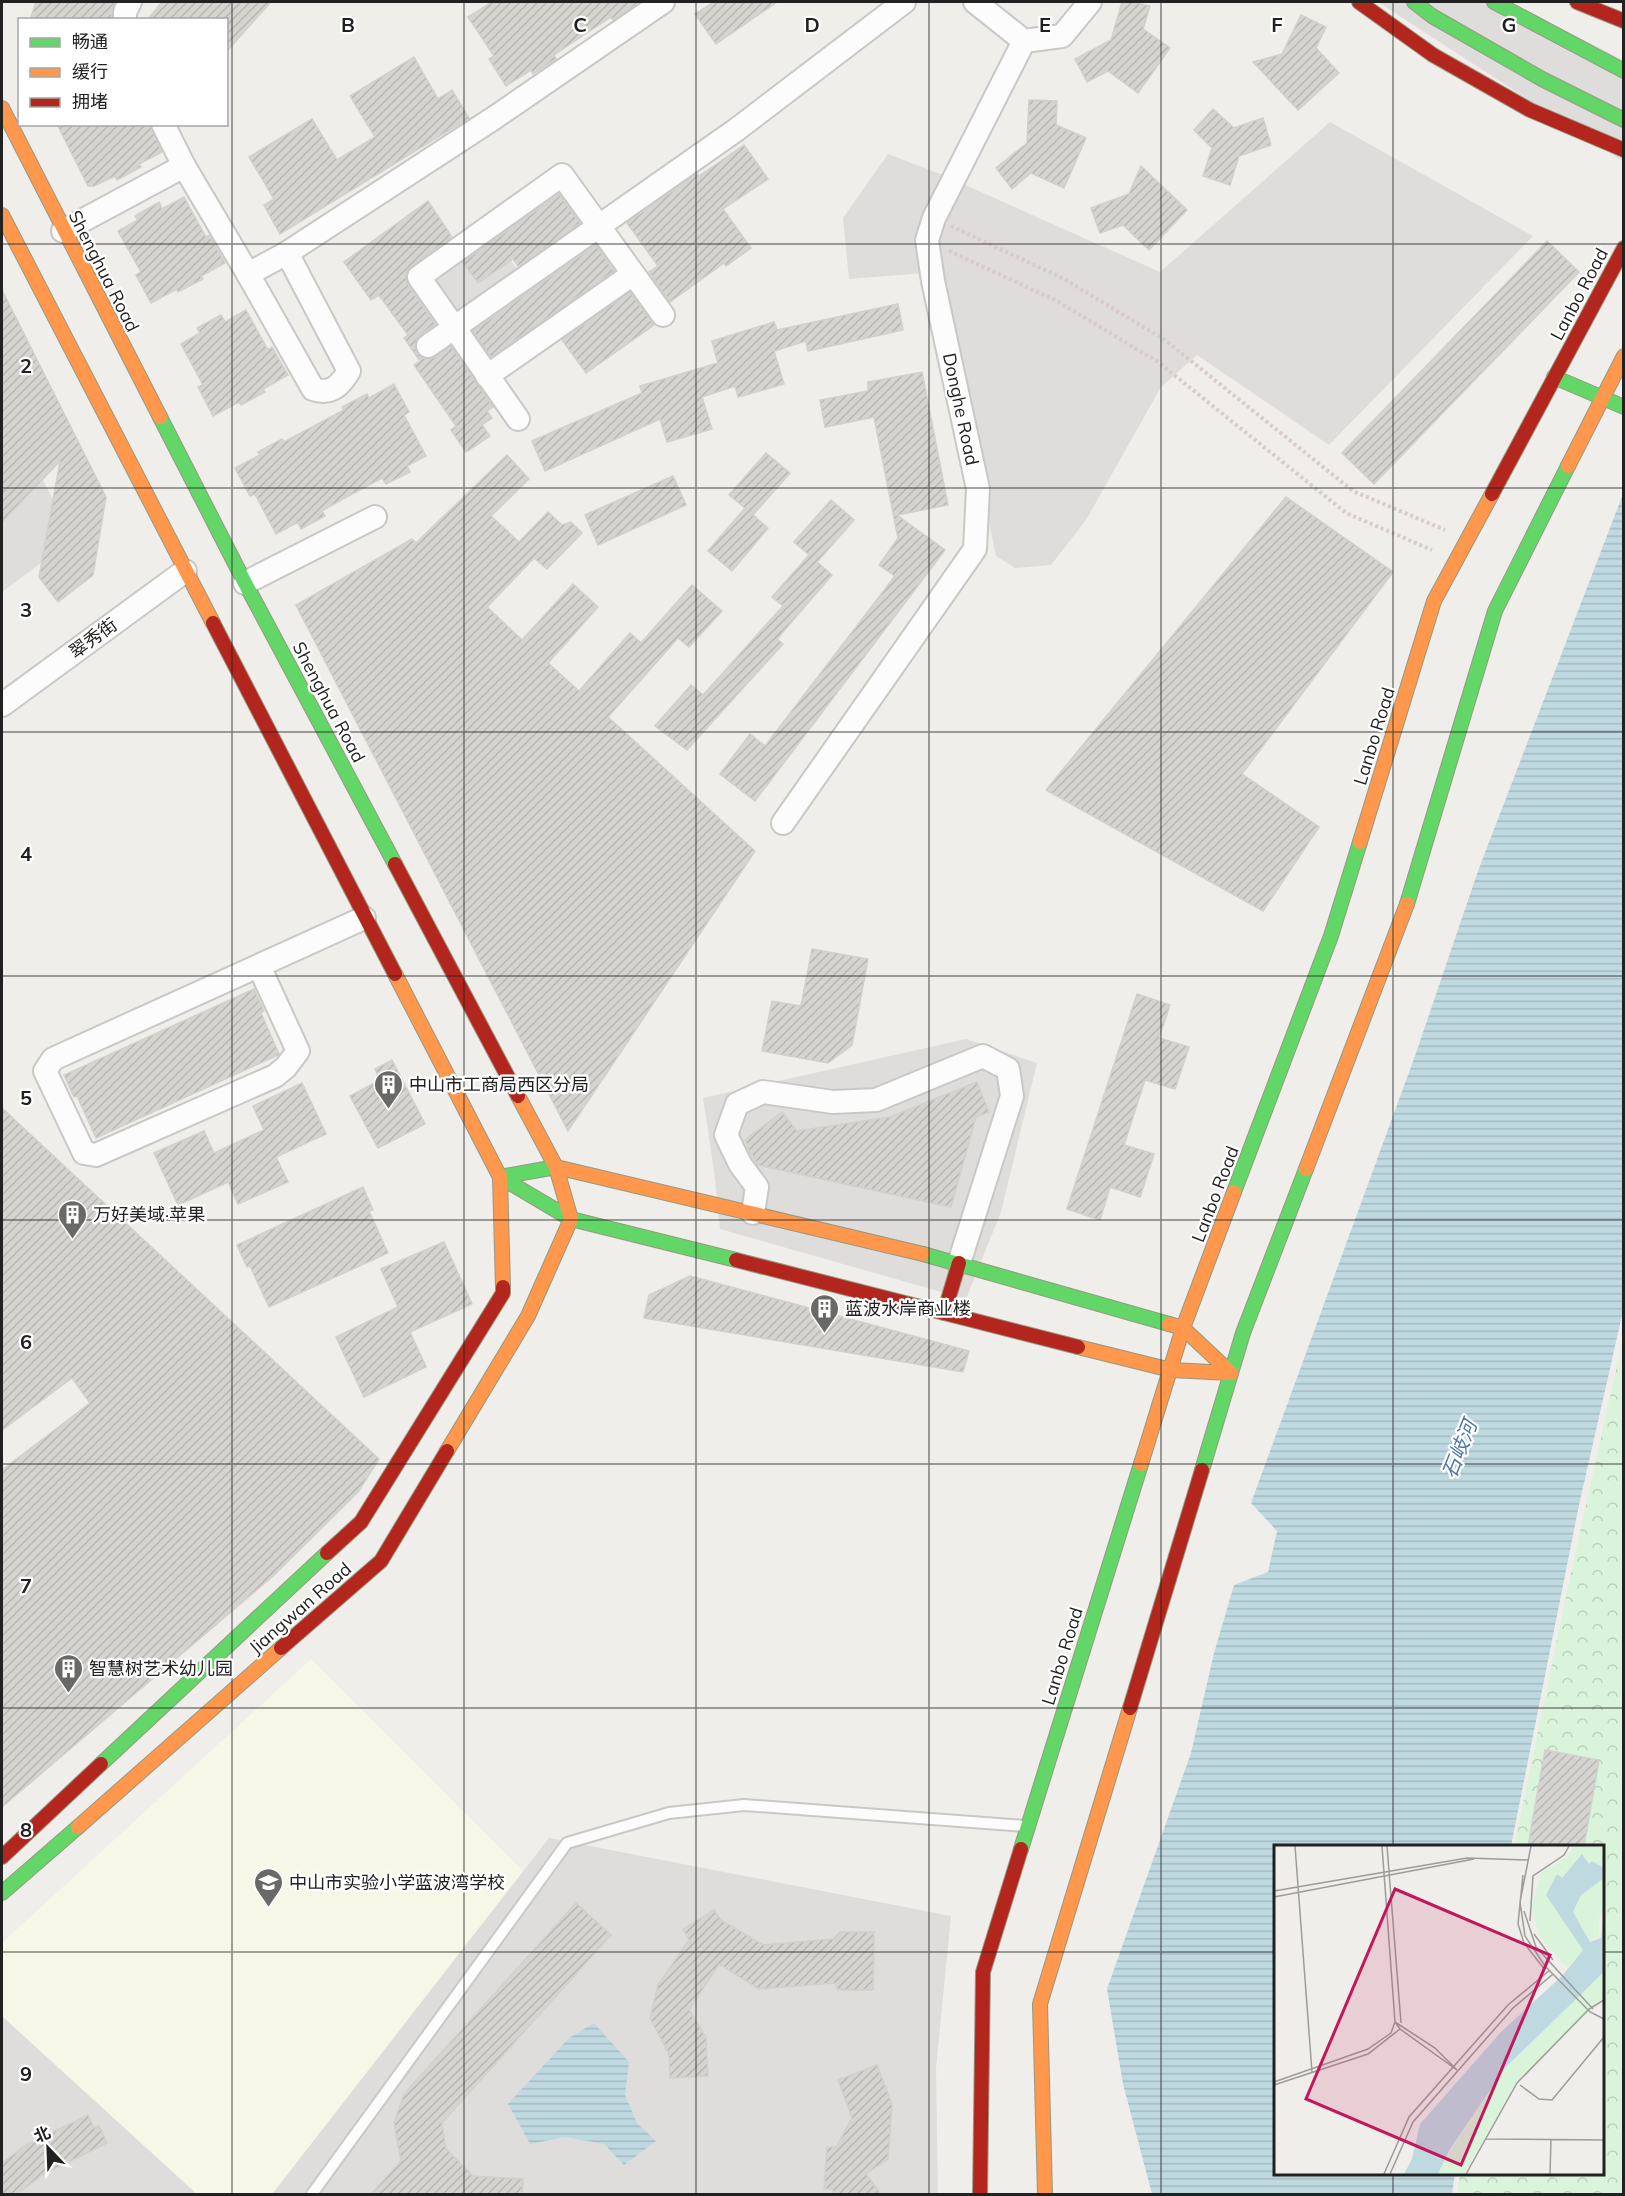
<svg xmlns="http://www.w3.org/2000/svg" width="1625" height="2196" font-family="Mulish,'Noto Sans SC',sans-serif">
<defs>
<pattern id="park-crowns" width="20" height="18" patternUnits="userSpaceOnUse" patternTransform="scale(1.5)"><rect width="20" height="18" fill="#daf4db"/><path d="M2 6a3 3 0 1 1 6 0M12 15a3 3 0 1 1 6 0" fill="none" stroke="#bbd1bc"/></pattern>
<pattern id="water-rules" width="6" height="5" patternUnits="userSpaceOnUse" patternTransform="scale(1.5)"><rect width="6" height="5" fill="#bfd9e1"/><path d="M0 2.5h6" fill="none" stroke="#a4bac1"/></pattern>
<pattern id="building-hatch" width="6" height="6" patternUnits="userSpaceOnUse" patternTransform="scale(1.5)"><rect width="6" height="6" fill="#d6d4d1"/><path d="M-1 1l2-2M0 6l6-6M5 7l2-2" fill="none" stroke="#b7b6b3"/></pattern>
</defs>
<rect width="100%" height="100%" fill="#efeeea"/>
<!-- residential -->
<g fill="#dedddb">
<polygon points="1330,122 1533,236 1329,445 1197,355 1161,387 1086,520 1051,565 1015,568 996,556 937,272 849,279 843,218 888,154 943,175 1160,272"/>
<polygon points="491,232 522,276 456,321 426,277"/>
<polygon points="2,397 53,500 42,562 2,592"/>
<polygon points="966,1039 1037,1063 1001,1212 966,1299 720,1229 714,1171 703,1098"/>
<polygon points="549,1838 951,1916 936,2068 938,2194 272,2194"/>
<polygon points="2,2016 197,2194 2,2194"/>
</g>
<!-- education -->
<polygon fill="#f7f7e7" points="311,1659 523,1871 272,2194 197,2194 2,2016 2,1943"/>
<!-- park -->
<polygon fill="url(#park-crowns)" points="1623,1338 1623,2194 1457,2194 1460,2174 1602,2174 1602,1846 1514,1846 1567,1591"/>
<!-- water -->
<g fill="url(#water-rules)">
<polygon points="1623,494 1623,1311 1579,1505 1511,1846 1276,1846 1276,2174 1455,2174 1452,2194 1152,2194 1123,2084 1107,1989 1191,1753 1214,1653 1234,1585 1268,1572 1277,1531 1251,1503 1415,1056 1478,871"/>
<polygon points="594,2023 629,2062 625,2095 637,2123 656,2141 624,2165 604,2144 565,2137 530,2144 508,2104 569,2038"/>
</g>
<!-- pier -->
<polygon fill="#dedddc" points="1378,2 1509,2 1623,60 1623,161"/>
<!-- building -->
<g fill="url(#building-hatch)" stroke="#d2d0cc" stroke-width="1.5">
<polygon points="36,2 115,2 112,11 111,20 30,20"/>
<polygon points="162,2 271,2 226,52 226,20 147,20"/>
<polygon points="492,2 640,2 613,20 611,17 554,55 556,59 533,74 531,70 506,86 489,59 494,56 468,17"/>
<polygon points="714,2 777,2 716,44 695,14"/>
<polygon points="1122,2 1132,2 1150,6 1143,29 1170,48 1138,93 1108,71 1087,82 1075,59 1111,40"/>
<polygon points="1301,15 1326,27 1316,48 1339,73 1298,110 1253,62 1282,54"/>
<polygon points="414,57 438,99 452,90 469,118 280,234 264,205 274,199 249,157 312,119 337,160 375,137 350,96"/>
<polygon points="1029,100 1057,101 1056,125 1086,138 1064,188 1031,173 1012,189 996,168 1027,143"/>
<polygon points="1213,109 1234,128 1263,118 1271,145 1239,156 1230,185 1203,176 1212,148 1194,130"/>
<polygon points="57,124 150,124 162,152 139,164 141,167 117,180 115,176 94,186 88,186"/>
<polygon points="744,145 768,179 723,209 751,248 726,266 724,263 670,302 649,272 658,266 627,223 697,174 699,176"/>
<polygon points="1141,166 1187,210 1149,250 1123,225 1100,233 1091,208 1129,194"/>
<polygon points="559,194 580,223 518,266 513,259 478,283 463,262"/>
<polygon points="184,197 206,237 209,235 225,263 201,276 203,279 178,292 177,289 151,303 136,275 141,272 118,231 138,220 135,216 159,202 162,209"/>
<polygon points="428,201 452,237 411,266 405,274 408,285 435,324 420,335 416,341 415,348 422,358 429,359 436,357 451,346 493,407 487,411 492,418 482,425 490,436 466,452 451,430 456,426 414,365 420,361 404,338 408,335 379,295 371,300 344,262"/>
<polygon points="1547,241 1579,272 1374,484 1342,453"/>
<polygon points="596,245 614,271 491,357 473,331"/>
<polygon points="2,290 106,497 93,575 58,602 39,577 60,461 2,522"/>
<polygon points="630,292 654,325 586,373 562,340"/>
<polygon points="898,304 903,330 808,351 806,341 774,351 784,384 738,397 735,386 702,397 712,429 667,442 660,419 545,471 532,441 642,393 640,386 718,363 712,341 774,322 777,330"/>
<polygon points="246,310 268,350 272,347 288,375 263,389 265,392 241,405 239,402 213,416 198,387 203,385 181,344 200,333 197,328 221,315 225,322"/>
<polygon points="922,372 948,505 897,515 945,550 755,801 720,774 750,734 765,746 895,576 879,565 898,538 874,417 825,427 820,400 868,391 868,382"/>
<polygon points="394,384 409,412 404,415 426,456 407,466 410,472 386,484 382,478 341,500 322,511 325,516 301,529 298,522 276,534 255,494 250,496 235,468 260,455 258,452 282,439 284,442 344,410 342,407 367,394 369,398"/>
<polygon points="766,453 790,473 753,515 768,528 732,571 708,551 745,508 729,495"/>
<polygon points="507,455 529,479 491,516 519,542 548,512 562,525 571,522 582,533 547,569 534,558 487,607 522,640 573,584 598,607 548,663 579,691 630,633 641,643 692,585 722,611 689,647 678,638 608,717 755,851 568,1131 296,605 412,539 416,543"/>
<polygon points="673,476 686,505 598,545 585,515"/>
<polygon points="1286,497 1393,572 1242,774 1319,827 1263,911 1046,790"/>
<polygon points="831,500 854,520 817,562 832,575 777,639 783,644 687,750 655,726 691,685 703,695 783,606 772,597 809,555 794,542"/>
<polygon points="812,949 868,959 852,1045 828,1063 762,1051 772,1001 801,1006"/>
<polygon points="254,989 264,1011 261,1013 279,1054 278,1055 96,1138 77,1096 74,1097 64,1075"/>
<polygon points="1137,994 1170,1005 1159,1038 1189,1047 1175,1089 1145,1080 1124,1145 1154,1154 1140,1197 1110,1187 1100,1220 1067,1209"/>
<polygon points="392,1060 425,1124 378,1148 350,1096 380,1080 375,1069"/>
<polygon points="977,1082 989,1112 976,1117 951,1207 758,1165 747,1147 746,1139 782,1112 797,1131 890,1117"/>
<polygon points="302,1083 326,1134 276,1157 288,1182 238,1204 228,1182 178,1205 154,1153 204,1131 214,1153 264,1130 253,1106"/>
<polygon points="2,1108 379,1459 358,1492 273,1576 2,1807 2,1470 90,1403 72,1378 2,1430"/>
<polygon points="363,1187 373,1210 369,1211 388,1253 269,1307 250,1266 247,1267 237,1245"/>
<polygon points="444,1242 472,1304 410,1332 426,1367 364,1397 336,1337 398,1307 381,1269"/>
<polygon points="690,1276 969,1351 963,1372 644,1318 649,1295"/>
<polygon points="1545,1750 1599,1760 1584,1846 1528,1846"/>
<polygon points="576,1903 611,1935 442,2123 446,2149 473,2176 523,2179 522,2194 371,2194 401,2161 394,2123 404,2094"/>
<polygon points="714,1910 721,1920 763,1945 833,1939 840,1932 874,1932 873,1990 838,1990 835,1983 759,1989 719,1964 689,2010 706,2037 708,2076 670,2078 669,2054 650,2018 658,1985 689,1940 683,1929"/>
<polygon points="877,2065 892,2104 888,2159 866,2174 881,2194 833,2194 833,2189 824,2189 827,2147 836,2147 852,2118 838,2080"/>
<polygon points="88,2115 94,2128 99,2126 107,2143 44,2174 17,2194 2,2194 2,2163 26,2145"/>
</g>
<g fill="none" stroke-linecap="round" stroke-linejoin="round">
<defs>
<polyline id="lane" points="312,2194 567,1843 669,1813 744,1805 1025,1826"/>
<g id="street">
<polyline points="975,2 1024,41"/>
<polyline points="125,20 125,12 130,2"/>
<polyline points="1024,41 1062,36 1090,2"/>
<polyline points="163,124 184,166 248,274 287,253 494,118 663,2"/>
<polyline points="63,231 184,166"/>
<path d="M248,274L313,389C331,395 340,386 349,371L287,253"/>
<polyline points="428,346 736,130 904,2"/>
<polyline points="487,376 633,274"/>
<polyline points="518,419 419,277 562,175 663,315"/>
<polyline points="245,583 375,517"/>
<polyline points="2,705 185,571"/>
<polyline points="783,823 975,549 978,489 933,281 927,240 934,218 1024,41"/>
<polyline points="259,966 298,1051 286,1067 275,1076 96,1155 84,1153 45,1071 53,1059 364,918"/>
<polyline points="753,1213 757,1187 740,1164 726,1135 737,1104 763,1092 833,1102 876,1100 983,1056 1008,1069 1012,1096 959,1263"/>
</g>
<g id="fast">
<polyline points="1414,2 1432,16 1542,79 1624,120"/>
<polyline points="1494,2 1624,71"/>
<polyline points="1554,377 1624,407"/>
<polyline points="160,417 245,583 395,864"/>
<polyline points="1407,904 1495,611 1568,466"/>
<polyline points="556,1167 500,1177 571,1219 736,1260"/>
<polyline points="1234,1192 1331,936 1360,842"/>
<polyline points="923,1254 1169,1324"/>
<polyline points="1202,1470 1243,1333 1306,1169"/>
<polyline points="101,1764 327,1553"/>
<polyline points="1021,1849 1141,1464"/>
<polyline points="2,1893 78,1827"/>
</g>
<g id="slow">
<polyline points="2,108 160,417"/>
<polyline points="2,215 213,623"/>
<polyline points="1568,466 1624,356"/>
<polyline points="1360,842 1434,601 1492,494"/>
<polyline points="395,974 500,1177 503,1287"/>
<polyline points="556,1167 923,1254"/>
<polyline points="1306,1169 1407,904"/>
<polyline points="1078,1347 1171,1370 1231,1373 1183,1328 1169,1324"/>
<polyline points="447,1451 528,1316 571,1219 556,1167 518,1096"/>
<polyline points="1141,1464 1183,1328 1234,1192"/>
<polyline points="78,1827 281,1648"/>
<polyline points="1045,2194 1040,2004 1130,1708"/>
</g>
<g id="jam">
<polyline points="1359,2 1433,55 1530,110 1624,150"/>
<polyline points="1577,2 1624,21"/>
<polyline points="1492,494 1624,248"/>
<polyline points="213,623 395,974"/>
<polyline points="395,864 518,1096"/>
<polyline points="736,1260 1078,1347"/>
<polyline points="944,1313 959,1263"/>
<polyline points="327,1553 361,1522 503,1293 503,1287"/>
<polyline points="281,1648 381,1561 447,1451"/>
<polyline points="1130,1708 1202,1470"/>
<polyline points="2,1857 101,1764"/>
<polyline points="980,2194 983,1972 1021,1849"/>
</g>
</defs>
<!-- lane casing -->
<use href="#lane" stroke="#c8c8c6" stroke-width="14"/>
<!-- street casing -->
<use href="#street" stroke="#c8c8c6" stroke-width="26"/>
<!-- fast casing -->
<use href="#fast" stroke="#969982" stroke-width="16"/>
<!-- slow casing -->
<use href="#slow" stroke="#969982" stroke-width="16"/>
<!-- jam casing -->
<use href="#jam" stroke="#969982" stroke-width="16"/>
<!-- path -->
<g stroke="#d8cbc8" stroke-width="4" stroke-dasharray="3 3" stroke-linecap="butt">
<polyline points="951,226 1064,279 1165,340 1353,491 1445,530"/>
<polyline points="949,251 1057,301 1158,362 1346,513 1432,550"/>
</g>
<!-- lane -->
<use href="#lane" stroke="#fdfcfc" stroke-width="10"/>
<!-- street -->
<use href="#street" stroke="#fdfcfc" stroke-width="22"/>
<!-- fast -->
<use href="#fast" stroke="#63d668" stroke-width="14"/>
<!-- slow -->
<use href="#slow" stroke="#ff974d" stroke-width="14"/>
<!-- jam -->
<use href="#jam" stroke="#b3261e" stroke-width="14"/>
</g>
<!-- grid -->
<path fill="none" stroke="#212121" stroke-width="1.5" stroke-opacity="0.55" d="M232,2V2194M464,2V2194M696,2V2194M929,2V2194M1161,2V2194M1393,2V1846M2,244H1624M2,488H1624M2,732H1624M2,976H1624M2,1220H1624M2,1464H1624M2,1708H1624M2,1952H1276M1602,1952H1624M1393,2174V2194"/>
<!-- icons -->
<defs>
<symbol id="building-pin" viewBox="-11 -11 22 30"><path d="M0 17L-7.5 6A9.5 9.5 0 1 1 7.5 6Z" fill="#696967" stroke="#fff"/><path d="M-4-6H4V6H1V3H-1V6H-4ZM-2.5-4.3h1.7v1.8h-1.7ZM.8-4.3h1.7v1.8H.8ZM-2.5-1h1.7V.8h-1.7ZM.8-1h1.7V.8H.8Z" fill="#fff"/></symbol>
<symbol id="school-pin" viewBox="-11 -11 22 30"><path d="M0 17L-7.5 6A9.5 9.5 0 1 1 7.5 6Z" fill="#696967" stroke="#fff"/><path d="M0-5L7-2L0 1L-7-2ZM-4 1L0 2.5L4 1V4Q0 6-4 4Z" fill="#fff"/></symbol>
</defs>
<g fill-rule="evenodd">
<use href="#building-pin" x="372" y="1068" width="33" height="45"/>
<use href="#building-pin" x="56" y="1198" width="33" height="45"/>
<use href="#building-pin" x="808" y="1292" width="33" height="45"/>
<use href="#building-pin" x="52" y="1652" width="33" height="45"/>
<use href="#school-pin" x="252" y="1866" width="33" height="45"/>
</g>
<g text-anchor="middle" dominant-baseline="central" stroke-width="4.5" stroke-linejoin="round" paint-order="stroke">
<!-- street labels -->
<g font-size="18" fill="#212121" stroke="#fff">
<text transform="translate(104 271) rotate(63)">Shenghua Road</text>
<text transform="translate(1579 294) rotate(-62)">Lanbo Road</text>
<text transform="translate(961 409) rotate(78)">Donghe Road</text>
<text transform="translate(93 638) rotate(-36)">翠秀街</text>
<text transform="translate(329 702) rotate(62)">Shenghua Road</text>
<text transform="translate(1374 736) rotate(-73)">Lanbo Road</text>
<text transform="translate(1215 1194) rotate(-69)">Lanbo Road</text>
<text transform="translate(300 1608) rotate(-41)">Jiangwan Road</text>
<text transform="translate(1062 1656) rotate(-73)">Lanbo Road</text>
</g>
<!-- poi labels -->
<g font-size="18" fill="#212121" stroke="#fff" text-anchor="start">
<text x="409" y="1084">中山市工商局西区分局</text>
<text x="93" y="1214">万好美域·苹果</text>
<text x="845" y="1308">蓝波水岸商业楼</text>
<text x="89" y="1668">智慧树艺术幼儿园</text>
<text x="289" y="1882">中山市实验小学蓝波湾学校</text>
</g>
<!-- water labels -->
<g font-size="20" font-style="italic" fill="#4c76a8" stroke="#fff">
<text transform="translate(1459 1449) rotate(-68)">石岐河</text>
</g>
</g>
<!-- overview -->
<g transform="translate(1274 1845)">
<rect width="330" height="330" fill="#efeeea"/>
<path d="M299,1H330V64L325,73V93L320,92L293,123L265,91L258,62L267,28L293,12ZM330,128V154L242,237L190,329H164L179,301L232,223L274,181L276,173L281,174Z" fill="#daf4db"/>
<path d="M308,9L315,19L318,16L330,23V33L307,50L299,67L316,97L327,93L330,67V127L232,222L176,304L164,329H130L138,314L146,279L227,187L289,130L309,105L272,50L283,29L288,33Z" fill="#bfd9e1"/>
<path fill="none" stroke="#9d9c9a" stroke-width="1.5" d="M21,1L38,227M108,1L121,177L117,188M113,1L127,178M257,1L246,57L251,91L271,121L316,167L330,174M249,30L244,79L250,98L271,125M0,46L193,13L254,15M0,52L200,14M250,66L262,102L319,164M256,76L259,31L290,10L295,1M260,89L279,115M121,177L161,203L183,225L126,184ZM0,237L94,204L117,188M0,240L94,209L126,184M246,240L265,254L278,255L330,192M212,294L330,295M110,329L135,272L234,160L276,125M116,329L139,277L239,163L279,129M192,329L243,238L315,164L330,155M276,329L277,294"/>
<path fill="#c2185b" fill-opacity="0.15" stroke="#c2185b" stroke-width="3" d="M121,44L276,110L187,320L32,254Z"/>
<rect width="330" height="330" fill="none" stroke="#212121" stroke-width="3"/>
</g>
<g font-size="20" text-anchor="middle" font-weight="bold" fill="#212121" stroke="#fff" stroke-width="4.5" stroke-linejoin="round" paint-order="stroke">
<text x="348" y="32">B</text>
<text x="580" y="32">C</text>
<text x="812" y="32">D</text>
<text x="1045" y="32">E</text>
<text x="1277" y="32">F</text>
<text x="1509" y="32">G</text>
<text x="26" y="373">2</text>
<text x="26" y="617">3</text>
<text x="26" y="861">4</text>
<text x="26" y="1105">5</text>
<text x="26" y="1349">6</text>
<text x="26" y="1593">7</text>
<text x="26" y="1837">8</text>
<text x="26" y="2081">9</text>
</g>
<!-- border -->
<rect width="1625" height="2196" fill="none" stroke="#212121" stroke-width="6"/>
<!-- legend -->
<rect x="18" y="18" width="210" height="108" fill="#ffffff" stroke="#a6a6a6" stroke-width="1.5"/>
<rect x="30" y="38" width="30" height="9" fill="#63d668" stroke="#a6a6a6" stroke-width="1.5"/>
<text x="72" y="48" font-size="18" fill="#212121">畅通</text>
<rect x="30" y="68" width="30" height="9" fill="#ff974d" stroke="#a6a6a6" stroke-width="1.5"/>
<text x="72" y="78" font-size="18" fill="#212121">缓行</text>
<rect x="30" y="98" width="30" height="9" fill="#b3261e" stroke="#a6a6a6" stroke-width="1.5"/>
<text x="72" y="108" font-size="18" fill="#212121">拥堵</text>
<!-- north arrow -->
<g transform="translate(48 2148) rotate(337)" stroke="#ffffff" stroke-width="4.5" paint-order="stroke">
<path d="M0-4.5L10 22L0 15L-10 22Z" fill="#212121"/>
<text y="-9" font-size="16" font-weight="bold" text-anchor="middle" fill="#212121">北</text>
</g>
</svg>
